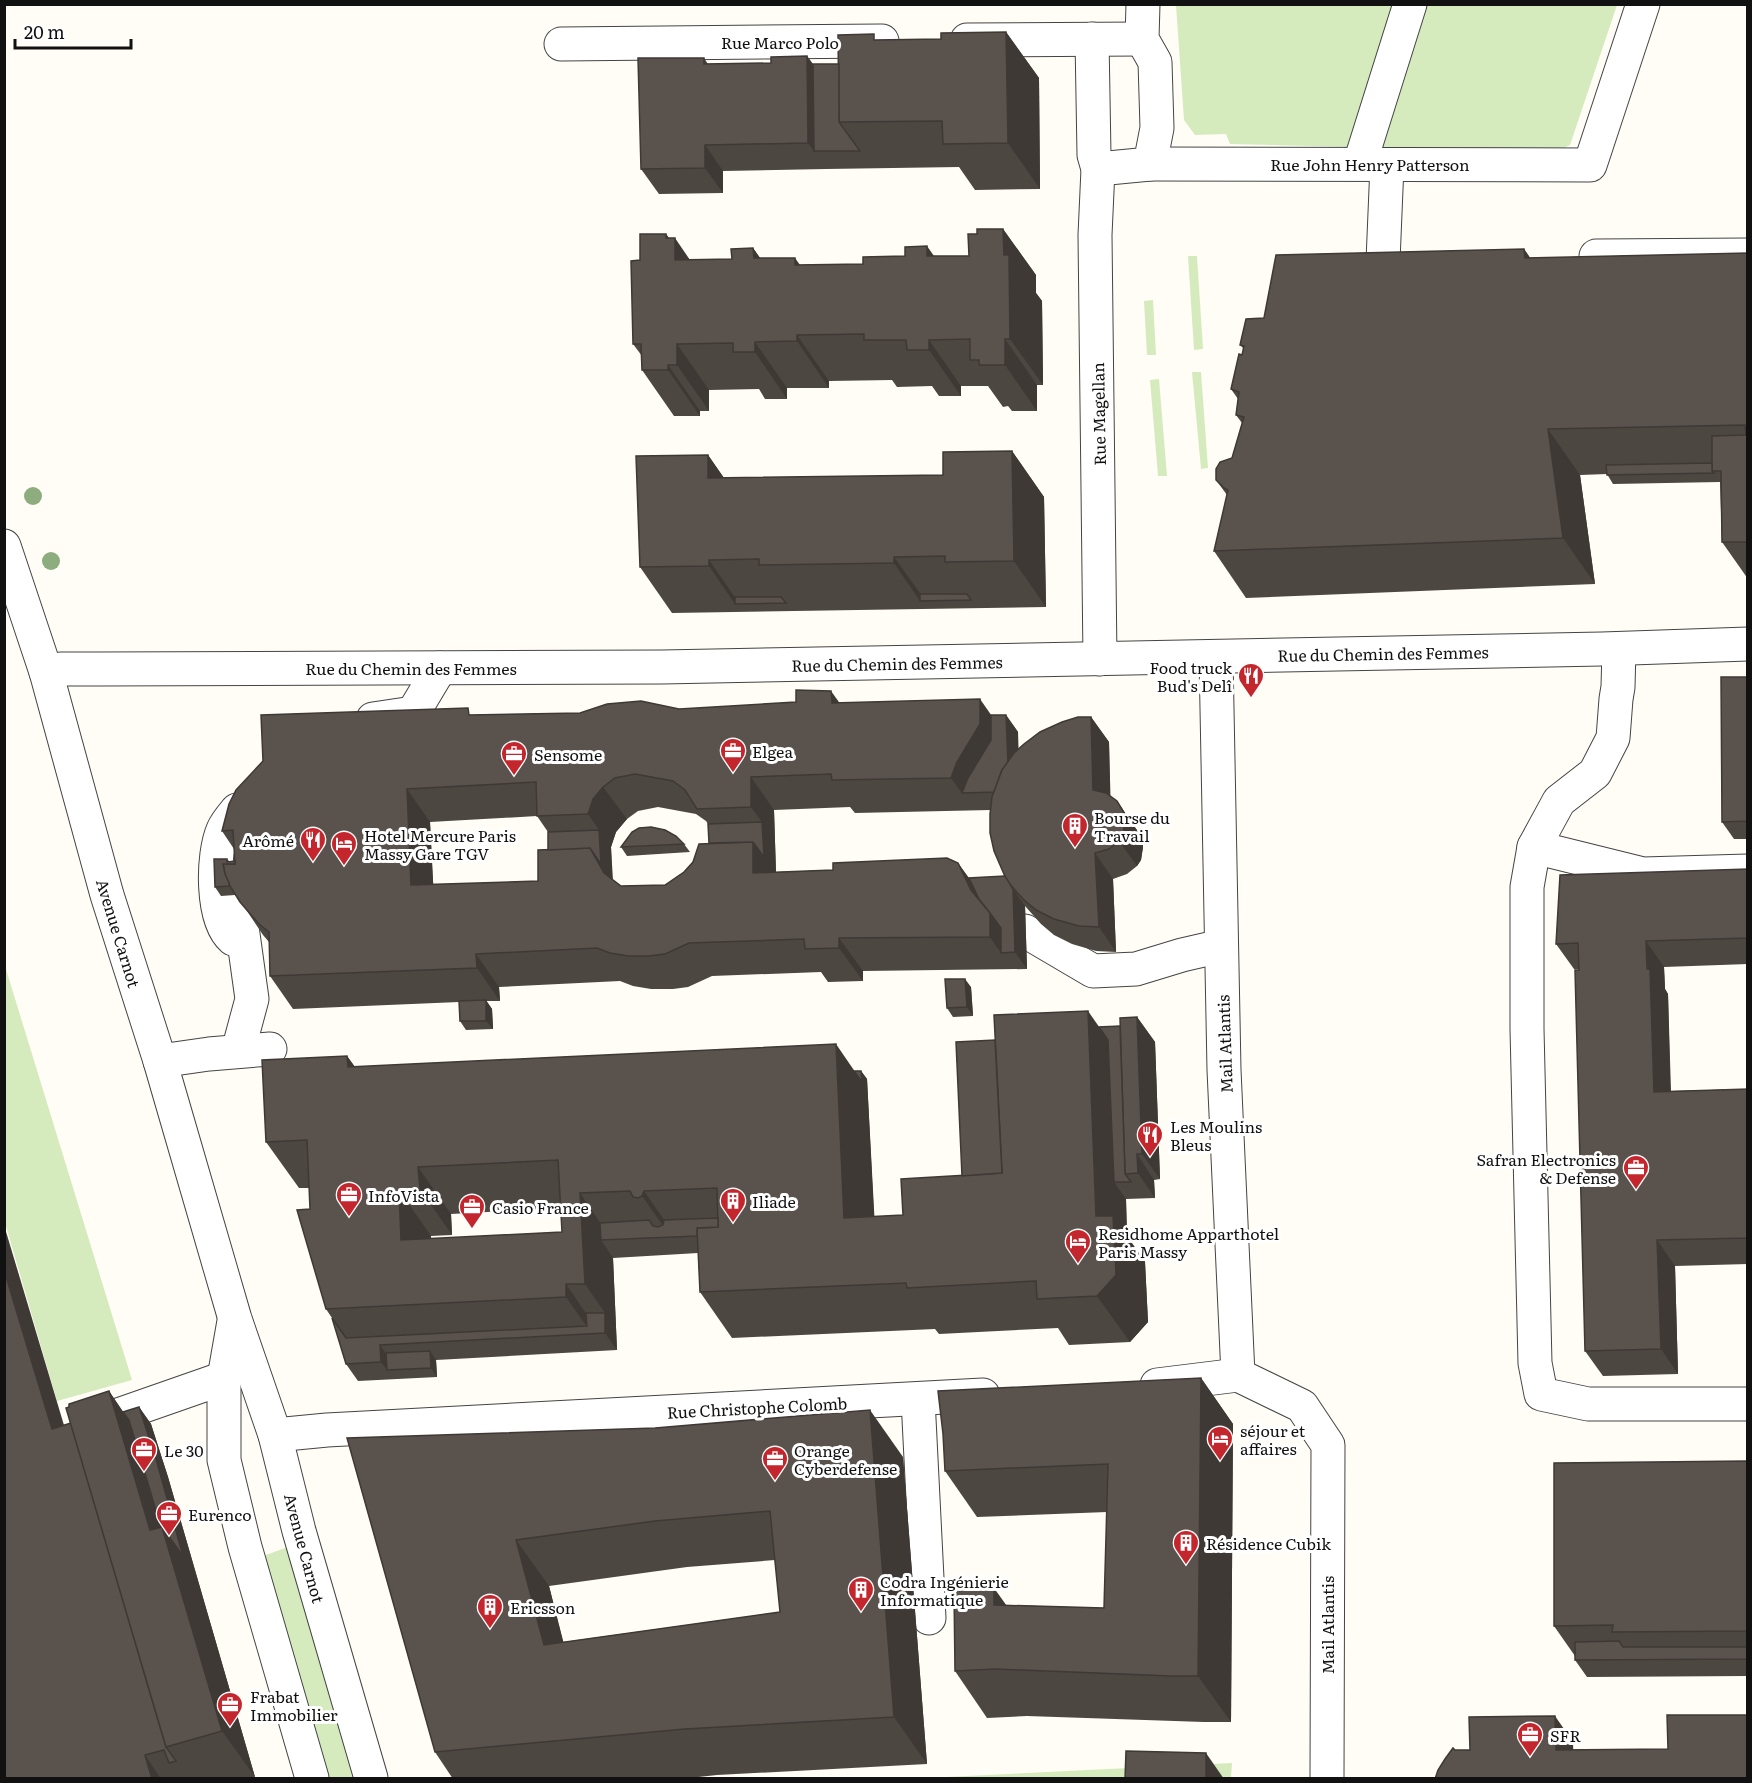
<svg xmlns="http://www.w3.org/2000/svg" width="1752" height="1783" font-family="Literata,serif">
<rect width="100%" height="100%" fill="#fffdf5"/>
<!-- green -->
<g fill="#d5ebbd">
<polygon points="1176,5 1617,5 1570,145 1555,152 1230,144 1226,134 1195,135 1184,120"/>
<polygon points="1188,256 1197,256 1203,349 1194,350"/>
<polygon points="1153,300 1156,355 1147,355 1144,301"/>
<polygon points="1201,372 1208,468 1201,469 1192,372"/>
<polygon points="1159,379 1167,476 1158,476 1150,380"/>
<polygon points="5,966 132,1380 57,1401 5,1223"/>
<polygon points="288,1547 355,1778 329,1778 263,1556"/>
<polygon points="1232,1763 1231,1778 946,1778 946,1777"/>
</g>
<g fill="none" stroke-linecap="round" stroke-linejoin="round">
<defs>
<g id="minor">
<polyline points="1092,39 1094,155 1098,169 1095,235 1100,659"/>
<polyline points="967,40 1142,39"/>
<polyline points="561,44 882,41"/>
<polyline points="1360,163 1410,4"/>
<polyline points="1150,164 1590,165 1643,4"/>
<polyline points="1098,169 1150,164 1157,128 1155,62 1142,39 1143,4"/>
<polyline points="1596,256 1748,255"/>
<polyline points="1382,285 1387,165"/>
<polyline points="4,546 46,672 107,895 160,1061 235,1319 275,1435 299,1531 371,1778"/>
<polyline points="1619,649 1618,687 1616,699 1613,738 1595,773 1559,801 1534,847 1527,887 1527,1029 1535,1363 1541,1394 1588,1404 1748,1404"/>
<polyline points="1216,657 1224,1070 1238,1375"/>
<polyline points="46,672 61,669 99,669 662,667 1602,649 1748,644"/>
<polyline points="373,719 413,713 440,668"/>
<polyline points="1534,847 1643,874 1748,871"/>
<polyline points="1025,931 1093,971 1136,969 1182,955 1221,946"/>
<path d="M233,939C211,920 212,855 223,830C226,823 232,816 237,810"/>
<polyline points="238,1051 252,999 238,898"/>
<polyline points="160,1061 209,1054 270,1049"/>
<polyline points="234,1321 224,1378 224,1460 245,1547 312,1778"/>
<polyline points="1238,1375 1302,1406 1328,1445 1327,1778"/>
<polyline points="1157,1385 1238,1375"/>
<polyline points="918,1399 929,1618"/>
<polyline points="98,1422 224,1378"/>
<polyline points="275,1435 327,1430 983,1395"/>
</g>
</defs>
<!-- minor casing -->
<use href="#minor" stroke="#444" stroke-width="35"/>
<!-- minor -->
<use href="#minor" stroke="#fff" stroke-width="33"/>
</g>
<!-- trees -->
<g fill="#8dad7f">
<circle cx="33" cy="496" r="9"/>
<circle cx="51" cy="561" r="9"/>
</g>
<!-- wall -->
<g fill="#4d4742" fill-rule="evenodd">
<polygon points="1006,32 1039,78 1040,189 975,190 959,167 826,169 723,171 723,193 659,194 641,169 704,58 708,64 771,63 807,56 813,64 839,64 878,40 941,39"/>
<polygon points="1003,229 1036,275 1036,293 1042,301 1043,385 1037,385 1037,411 1012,411 1008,406 1003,407 988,386 961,386 961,396 939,396 932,386 897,387 892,380 829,381 829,388 787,388 787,399 765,399 759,389 709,390 709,411 700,411 700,416 674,416 642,370 642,356 633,344 640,260 666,234 669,238 690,260 732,259 753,248 760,258 800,265 863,264 934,256 969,256 977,234"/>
<polygon points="1524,249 1530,258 1748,253 1748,579 1722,542 1720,482 1613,484 1607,474 1580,475 1595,584 1246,598 1214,551 1227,495 1216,480 1232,458 1242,423 1236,415 1238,399 1231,389 1244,349 1240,345 1264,318"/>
<polygon points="1012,451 1044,497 1046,607 672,613 640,567 708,455 724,478 943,475"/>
<polygon points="1748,677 1748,839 1734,839 1722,822"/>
<path d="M840,703L991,715H1006L1018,732V749L1091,717L1109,742L1110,796L1117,801L1134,826L1141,836L1143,847L1141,860L1137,866L1127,874L1113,879L1116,952L1096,951L1072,944L1054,935L1041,924L1025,906L1027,969L863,971V981L828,982L821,972L712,976L688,987L673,989H651L633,986L620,981L499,987L500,1001H486L492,1009L493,1029L466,1030L460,1021L459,1002L293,1009L270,976L269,942L263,935L235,893V895L221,896L215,887L227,859L229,861H235L234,849L222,831L473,715L580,713ZM658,807L696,814L706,821L708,824L709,843L684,872L665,885L621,886L612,879L611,847L616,832L627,819L638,811ZM850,807L855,813L990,810L1005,876L969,878L958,863L833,870L776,872L774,810ZM537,816L548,832V850L538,881L433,885L430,822Z"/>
<polygon points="684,844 690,852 627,856 621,847"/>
<polygon points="1748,869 1748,964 1664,967 1665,989 1668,994 1671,1091 1748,1089 1748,1264 1675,1266 1678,1374 1603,1376 1585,1351 1579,969 1574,969 1556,944"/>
<polygon points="971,987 973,1016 953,1017 947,1008"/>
<path d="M1137,1017L1155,1042L1160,1179L1154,1180L1155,1198L1126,1199L1127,1236L1145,1262L1148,1322L1130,1342L1069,1345L1058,1328L939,1334L935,1329L732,1338L700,1292L698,1253L613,1258L617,1350L436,1360L437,1377L358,1381L346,1364L332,1318L326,1309L310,1209L309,1188H299L266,1142L347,1056L355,1067L861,1071L867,1079L874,1217L903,1215L962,1176L995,1040L1099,1027L1120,1026ZM561,1208L562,1232L431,1239V1236L452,1235L451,1214Z"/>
<polygon points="1201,1378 1233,1424 1231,1722 1204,1722 1027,1716 987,1718 955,1671 1007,1605 1104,1608 1107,1512 977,1517 945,1471"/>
<polygon points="109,1391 123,1412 139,1407 151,1424 168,1477 255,1777 250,1779 4,1779 64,1425 71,1423"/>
<path d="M347,1438L903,1457L927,1764L717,1775L680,1779H453L435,1752ZM775,1560L780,1612L563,1642L549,1586L687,1567Z"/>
<polygon points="1748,1461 1748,1676 1587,1677 1575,1660 1575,1656 1554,1626"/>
</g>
<!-- shaded-wall -->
<g fill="#3f3936">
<polygon points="1006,32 1039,78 1040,189 1008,143"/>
<polygon points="807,56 825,82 814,151 808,143"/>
<polygon points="705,145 723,171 723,193 705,168"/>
<polygon points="1003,229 1036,275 1036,293 1042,301 1043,385 1010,339 1004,255"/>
<polygon points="666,234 675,247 675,238 707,285 675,260 666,238"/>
<polygon points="927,246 960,293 927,256"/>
<polygon points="753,248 786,295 754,258"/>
<polygon points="1524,249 1556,295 1525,258"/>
<polygon points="795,258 828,304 795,265"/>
<polygon points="797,335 829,381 829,388 797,341"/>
<polygon points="1005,339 1037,385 1037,411 1005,365"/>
<polygon points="929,340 961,386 961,396 929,350"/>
<polygon points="755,342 787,388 787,399 755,352"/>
<polygon points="677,344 709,390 709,411 677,365"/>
<polygon points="668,365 700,411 700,416 668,370"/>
<polygon points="1548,429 1580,475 1595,584 1563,538"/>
<polygon points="1012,451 1044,497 1046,607 1014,561"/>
<polygon points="708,455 740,501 708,478"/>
<polygon points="894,557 925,600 920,601 894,563"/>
<polygon points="709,560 739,603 735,604 709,566"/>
<polygon points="831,691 854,723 832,703"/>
<polygon points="980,699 1003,732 962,793 951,778"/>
<polygon points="1006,715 1018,732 1020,795 1002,791"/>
<polygon points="1091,717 1109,742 1111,816 1093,790"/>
<polygon points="751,777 774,810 777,906 753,873 753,842 762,822 751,807"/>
<polygon points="603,787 627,819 616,832 611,847 613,881 604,873 590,848 599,830 588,814 593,799"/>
<polygon points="407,789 430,822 435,918 411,885"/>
<polygon points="1117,801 1141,836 1143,847 1141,860 1137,866 1119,841"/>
<polygon points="1095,853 1113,879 1116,952 1099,927"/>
<polygon points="958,863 981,896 990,913 1013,946 1001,953 990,937 971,890"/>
<polygon points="1013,889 1025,906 1027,969 1015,952"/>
<polygon points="839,938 863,971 863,981 839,948"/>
<polygon points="1646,941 1664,967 1665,989 1668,994 1671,1117 1654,1092"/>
<polygon points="476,954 499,987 500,1001 477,968"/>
<polygon points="965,979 971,987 973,1016 967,1007"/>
<polygon points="486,1000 492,1009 493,1029 486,1021"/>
<polygon points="1088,1011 1120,1057 1114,1182 1126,1199 1127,1236 1145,1262 1148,1322 1130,1342 1097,1296 1096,1216"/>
<polygon points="1137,1017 1155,1042 1160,1179 1142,1154"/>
<polygon points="836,1044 862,1082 861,1071 867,1079 877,1265 844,1218"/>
<polygon points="347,1056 380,1102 348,1067"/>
<polygon points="1137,1154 1154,1180 1155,1198 1138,1173"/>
<polygon points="418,1167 451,1214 452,1235 420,1189"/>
<polygon points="399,1190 431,1236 433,1286 401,1240"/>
<polygon points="644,1191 676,1237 671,1237 642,1196"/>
<polygon points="580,1193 612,1240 601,1240 613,1258 617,1350 605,1333 605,1313 585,1284"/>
<polygon points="4,1225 75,1462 52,1429 4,1270"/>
<polygon points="1657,1240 1675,1266 1678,1374 1661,1349"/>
<polygon points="566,1284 598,1331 592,1334 566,1297"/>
<polygon points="380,1345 392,1362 387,1370 381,1362"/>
<polygon points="430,1351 436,1360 437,1377 431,1368"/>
<polygon points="1201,1378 1233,1424 1231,1722 1198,1676"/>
<polygon points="109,1391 141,1438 139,1407 151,1424 168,1477 255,1777 222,1731 150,1530"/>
<polygon points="870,1410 903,1457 927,1764 894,1717"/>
<polygon points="516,1540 549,1586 576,1691 544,1645"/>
<polygon points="994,1588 1027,1634 994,1605"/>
<polygon points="1555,1716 1573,1742 1574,1775 1556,1750"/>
<polygon points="1206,1753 1224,1779 1206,1779"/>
<polygon points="145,1755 161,1779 152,1779"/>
</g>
<!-- building -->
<g fill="#5a524d" stroke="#3f3936" stroke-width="1.5" fill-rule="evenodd">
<polygon points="1006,32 1008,143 943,144 942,121 839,122 838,35 874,34 874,40 941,39 941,33"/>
<polygon points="807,56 808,143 705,145 705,168 641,169 638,58 704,58 704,64 771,63 771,57"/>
<polygon points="813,64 839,64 839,122 860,151 814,151"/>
<polygon points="977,229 1003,229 1004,255 1009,255 1010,339 1005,339 1005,365 979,365 979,360 970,360 970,339 929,340 929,350 907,350 906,340 864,340 864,334 797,335 797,341 755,342 755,352 733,352 733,343 677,344 677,365 668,365 668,370 642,370 641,344 633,344 631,261 640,260 640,234 666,234 666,238 675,238 675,260 732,259 731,249 753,248 754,258 795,258 795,265 863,264 863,257 905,256 905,247 927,246 927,256 969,256 968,234 977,234"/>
<polygon points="1524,249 1525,258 1748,253 1748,542 1722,542 1721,471 1712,471 1712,436 1746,435 1745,425 1548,429 1563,538 1214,551 1228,490 1224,488 1216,480 1216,469 1220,462 1232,458 1244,417 1236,415 1239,392 1231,389 1239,354 1242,355 1244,346 1240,345 1246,319 1264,318 1276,255"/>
<polygon points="1012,451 1014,561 945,562 945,556 894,557 894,563 759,565 759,559 709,560 709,566 640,567 636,456 708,455 708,478 943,475 943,452"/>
<polygon points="1712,463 1712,471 1714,473 1607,475 1606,465"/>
<polygon points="920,594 967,594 971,600 920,601"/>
<polygon points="735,597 781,597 786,603 735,604"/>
<polygon points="1721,677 1748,677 1748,821 1722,822"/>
<polygon points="796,690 831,691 832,703 980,699 980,724 957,762 951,778 832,780 831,774 751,777 751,807 697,809 685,790 673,781 635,774 615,778 603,787 593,799 588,814 537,816 536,782 407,789 411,885 538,881 538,850 590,848 604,873 621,886 665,885 684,872 693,862 699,844 753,842 753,873 833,870 833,863 947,858 958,863 971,890 990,913 990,937 839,938 839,948 805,949 804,939 689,943 665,954 649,956 628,956 610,953 597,948 476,954 477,968 270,976 269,932 259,924 240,902 230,886 225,874 223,864 235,864 233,830 222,831 229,804 236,790 263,761 261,715 468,708 469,715 580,713 607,704 641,701 679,709 796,702"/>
<polygon points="991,715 1006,715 1008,763 1002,770 994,792 962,793 968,778 991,740"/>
<polygon points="1078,717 1091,717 1093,790 1106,793 1117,801 1123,811 1125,822 1123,835 1119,841 1109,849 1095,853 1099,927 1079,926 1054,919 1036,910 1023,899 1007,881 994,851 990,833 990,814 992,797 1002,770 1014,753 1024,744 1040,732 1062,722"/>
<polygon points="762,822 764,857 753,842 709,843 708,824"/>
<polygon points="651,827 665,830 676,836 684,844 621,847 632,832 639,828"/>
<polygon points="599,830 601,864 590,848 548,850 548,832"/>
<polygon points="214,859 227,859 227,862 235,861 235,864 223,864 225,874 229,883 229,886 215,887"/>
<polygon points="1748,869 1748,938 1646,941 1647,969 1650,969 1654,1092 1748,1089 1748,1238 1657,1240 1661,1349 1585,1351 1575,970 1579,970 1578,943 1556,944 1560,875"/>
<polygon points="1005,876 1013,889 1015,952 1001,953 1001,928 990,913 979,899 969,878"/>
<polygon points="945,979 965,979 967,1007 947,1008"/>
<polygon points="486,1000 486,1021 460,1021 459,1001"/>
<path d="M1088,1011L1096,1216H1113L1116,1275L1097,1296L1037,1299L1036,1281L907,1288L906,1283L700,1292L697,1228L718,1227L717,1188L644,1191L642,1196L638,1198L633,1197L630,1191L580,1193L585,1284H566V1297L326,1309L297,1210L310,1209L307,1140L266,1142L262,1060L347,1056L348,1067L836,1044L844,1218L903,1215L901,1179L1002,1173L994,1015ZM558,1160L562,1232L401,1240L399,1190L420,1189L418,1167Z"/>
<polygon points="1137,1017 1142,1154 1137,1154 1138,1173 1125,1174 1120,1018"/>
<polygon points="1120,1026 1125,1174 1131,1182 1114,1182 1108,1040 1099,1027"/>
<polygon points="995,1040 1002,1173 962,1176 956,1042"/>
<polygon points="854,1071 861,1071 862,1082"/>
<polygon points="718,1218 718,1227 697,1228 697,1236 601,1240 600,1223 649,1220 653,1226 658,1227 663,1225 664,1220"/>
<polygon points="4,1270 52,1429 71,1423 166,1747 176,1761 169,1763 164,1750 145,1755 152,1779 4,1779"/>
<polygon points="586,1313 605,1313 605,1333 380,1345 381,1362 346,1364 332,1318 346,1338 587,1326"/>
<polygon points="430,1351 431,1368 387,1370 386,1353"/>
<polygon points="1201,1378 1198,1676 1171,1676 995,1669 955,1671 954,1591 994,1588 994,1605 1104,1608 1108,1464 945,1471 943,1434 938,1391"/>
<polygon points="109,1391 150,1530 162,1527 222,1731 166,1747 66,1408 69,1407 69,1404"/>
<polygon points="139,1407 156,1459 183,1556 162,1527 161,1527 129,1420 123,1412"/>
<path d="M870,1410L894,1717L685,1729L435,1752L347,1438L655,1428ZM770,1511L780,1612L544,1645L516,1540L655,1521Z"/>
<polygon points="1748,1461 1748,1631 1612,1632 1613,1625 1554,1626 1554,1463"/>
<polygon points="1619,1641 1623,1647 1748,1647 1748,1659 1575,1660 1575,1642"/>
<polygon points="1667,1715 1748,1715 1748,1779 1435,1779 1438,1770 1445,1759 1453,1748 1455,1750 1470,1750 1469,1717 1555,1716 1556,1750 1668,1749"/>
<polygon points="1126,1751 1206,1753 1206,1779 1125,1779"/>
</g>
<!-- icons -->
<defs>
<symbol id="restaurant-pin" viewBox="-11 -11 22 30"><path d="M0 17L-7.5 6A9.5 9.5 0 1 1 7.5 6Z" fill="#c4262e" stroke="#fff"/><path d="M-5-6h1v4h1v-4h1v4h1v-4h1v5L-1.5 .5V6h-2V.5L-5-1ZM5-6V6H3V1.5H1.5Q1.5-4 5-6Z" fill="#fff"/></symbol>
<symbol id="office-pin" viewBox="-11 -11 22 30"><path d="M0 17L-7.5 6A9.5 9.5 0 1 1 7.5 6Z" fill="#c4262e" stroke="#fff"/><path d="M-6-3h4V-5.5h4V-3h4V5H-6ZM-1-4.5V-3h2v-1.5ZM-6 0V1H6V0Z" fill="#fff"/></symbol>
<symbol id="building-pin" viewBox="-11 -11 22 30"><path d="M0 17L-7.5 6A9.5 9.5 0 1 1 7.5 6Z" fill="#c4262e" stroke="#fff"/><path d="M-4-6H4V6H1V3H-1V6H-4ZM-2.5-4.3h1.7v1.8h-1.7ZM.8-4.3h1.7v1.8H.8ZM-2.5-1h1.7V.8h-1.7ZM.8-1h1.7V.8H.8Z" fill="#fff"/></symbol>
<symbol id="hotel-pin" viewBox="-11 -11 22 30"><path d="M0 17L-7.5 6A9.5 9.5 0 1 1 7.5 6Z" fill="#c4262e" stroke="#fff"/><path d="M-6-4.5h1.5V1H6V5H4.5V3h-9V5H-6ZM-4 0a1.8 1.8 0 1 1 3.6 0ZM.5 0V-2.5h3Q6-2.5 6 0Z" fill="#fff"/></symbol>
</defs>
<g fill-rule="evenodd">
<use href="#restaurant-pin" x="1236" y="661" width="30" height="40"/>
<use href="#office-pin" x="718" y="736" width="30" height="40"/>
<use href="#office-pin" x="499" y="739" width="30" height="40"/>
<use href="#building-pin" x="1060" y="811" width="30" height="40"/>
<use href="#restaurant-pin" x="298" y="825" width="30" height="40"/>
<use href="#hotel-pin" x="329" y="829" width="30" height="40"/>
<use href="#restaurant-pin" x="1135" y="1120" width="30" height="40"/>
<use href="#office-pin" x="1621" y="1153" width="30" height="40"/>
<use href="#office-pin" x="334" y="1180" width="30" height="40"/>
<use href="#building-pin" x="718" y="1186" width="30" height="40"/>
<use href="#office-pin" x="457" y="1192" width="30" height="40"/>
<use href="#hotel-pin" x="1063" y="1227" width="30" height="40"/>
<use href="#hotel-pin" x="1205" y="1424" width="30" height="40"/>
<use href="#office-pin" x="129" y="1435" width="30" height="40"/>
<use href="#office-pin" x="760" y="1444" width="30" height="40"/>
<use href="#office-pin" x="154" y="1499" width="30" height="40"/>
<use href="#building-pin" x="1171" y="1528" width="30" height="40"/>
<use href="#building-pin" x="846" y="1575" width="30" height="40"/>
<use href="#building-pin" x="475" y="1592" width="30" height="40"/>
<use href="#office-pin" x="215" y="1690" width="30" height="40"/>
<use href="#office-pin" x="1515" y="1720" width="30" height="40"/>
</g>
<g text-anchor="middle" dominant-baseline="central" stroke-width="6" stroke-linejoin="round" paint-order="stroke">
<!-- street labels -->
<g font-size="16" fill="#111" stroke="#fff">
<text x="780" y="42">Rue Marco Polo</text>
<text x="1370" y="164">Rue John Henry Patterson</text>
<text transform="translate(1098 414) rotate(-91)">Rue Magellan</text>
<text transform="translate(1383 653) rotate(-1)">Rue du Chemin des Femmes</text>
<text transform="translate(897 663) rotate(-1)">Rue du Chemin des Femmes</text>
<text x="411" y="668">Rue du Chemin des Femmes</text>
<text transform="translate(119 933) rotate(73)">Avenue Carnot</text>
<text transform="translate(1224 1044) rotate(-92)">Mail Atlantis</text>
<text transform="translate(757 1407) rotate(-3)">Rue Christophe Colomb</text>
<text transform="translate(305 1548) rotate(75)">Avenue Carnot</text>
<text transform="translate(1327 1625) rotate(-90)">Mail Atlantis</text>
</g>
<!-- poi labels -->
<g font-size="16" fill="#111" stroke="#fff" text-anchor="start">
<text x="1232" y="667" text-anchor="end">Food truck<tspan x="1232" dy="18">Bud's Delî</tspan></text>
<text x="752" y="751">Elgea</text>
<text x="534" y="754">Sensome</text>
<text x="1094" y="817">Bourse du<tspan x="1094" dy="18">Travail</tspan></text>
<text x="364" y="835">Hotel Mercure Paris<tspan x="364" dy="18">Massy Gare TGV</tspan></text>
<text x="294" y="840" text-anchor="end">Arômé</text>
<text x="1170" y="1126">Les Moulins<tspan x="1170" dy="18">Bleus</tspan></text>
<text x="1616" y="1159" text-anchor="end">Safran Electronics<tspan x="1616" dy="18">&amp; Defense</tspan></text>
<text x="368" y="1195">InfoVista</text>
<text x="752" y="1201">Iliade</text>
<text x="492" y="1207">Casio France</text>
<text x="1098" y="1233">Residhome Apparthotel<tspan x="1098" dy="18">Paris Massy</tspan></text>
<text x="1240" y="1430">séjour et<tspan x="1240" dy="18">affaires</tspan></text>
<text x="164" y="1450">Le 30</text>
<text x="794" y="1450">Orange<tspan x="794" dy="18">Cyberdefense</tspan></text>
<text x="188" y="1514">Eurenco</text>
<text x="1206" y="1543">Résidence Cubik</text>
<text x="880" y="1581">Codra Ingénierie<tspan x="880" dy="18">Informatique</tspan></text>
<text x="510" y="1607">Ericsson</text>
<text x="250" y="1696">Frabat<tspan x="250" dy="18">Immobilier</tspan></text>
<text x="1550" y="1735">SFR</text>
</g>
</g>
<!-- border -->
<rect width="1752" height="1783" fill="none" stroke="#111111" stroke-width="12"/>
<!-- scale -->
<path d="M15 39v9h116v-9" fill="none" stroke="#111111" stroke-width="3"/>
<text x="24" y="39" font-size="18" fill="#111111" stroke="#ffffff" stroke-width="4.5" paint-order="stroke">20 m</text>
</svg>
